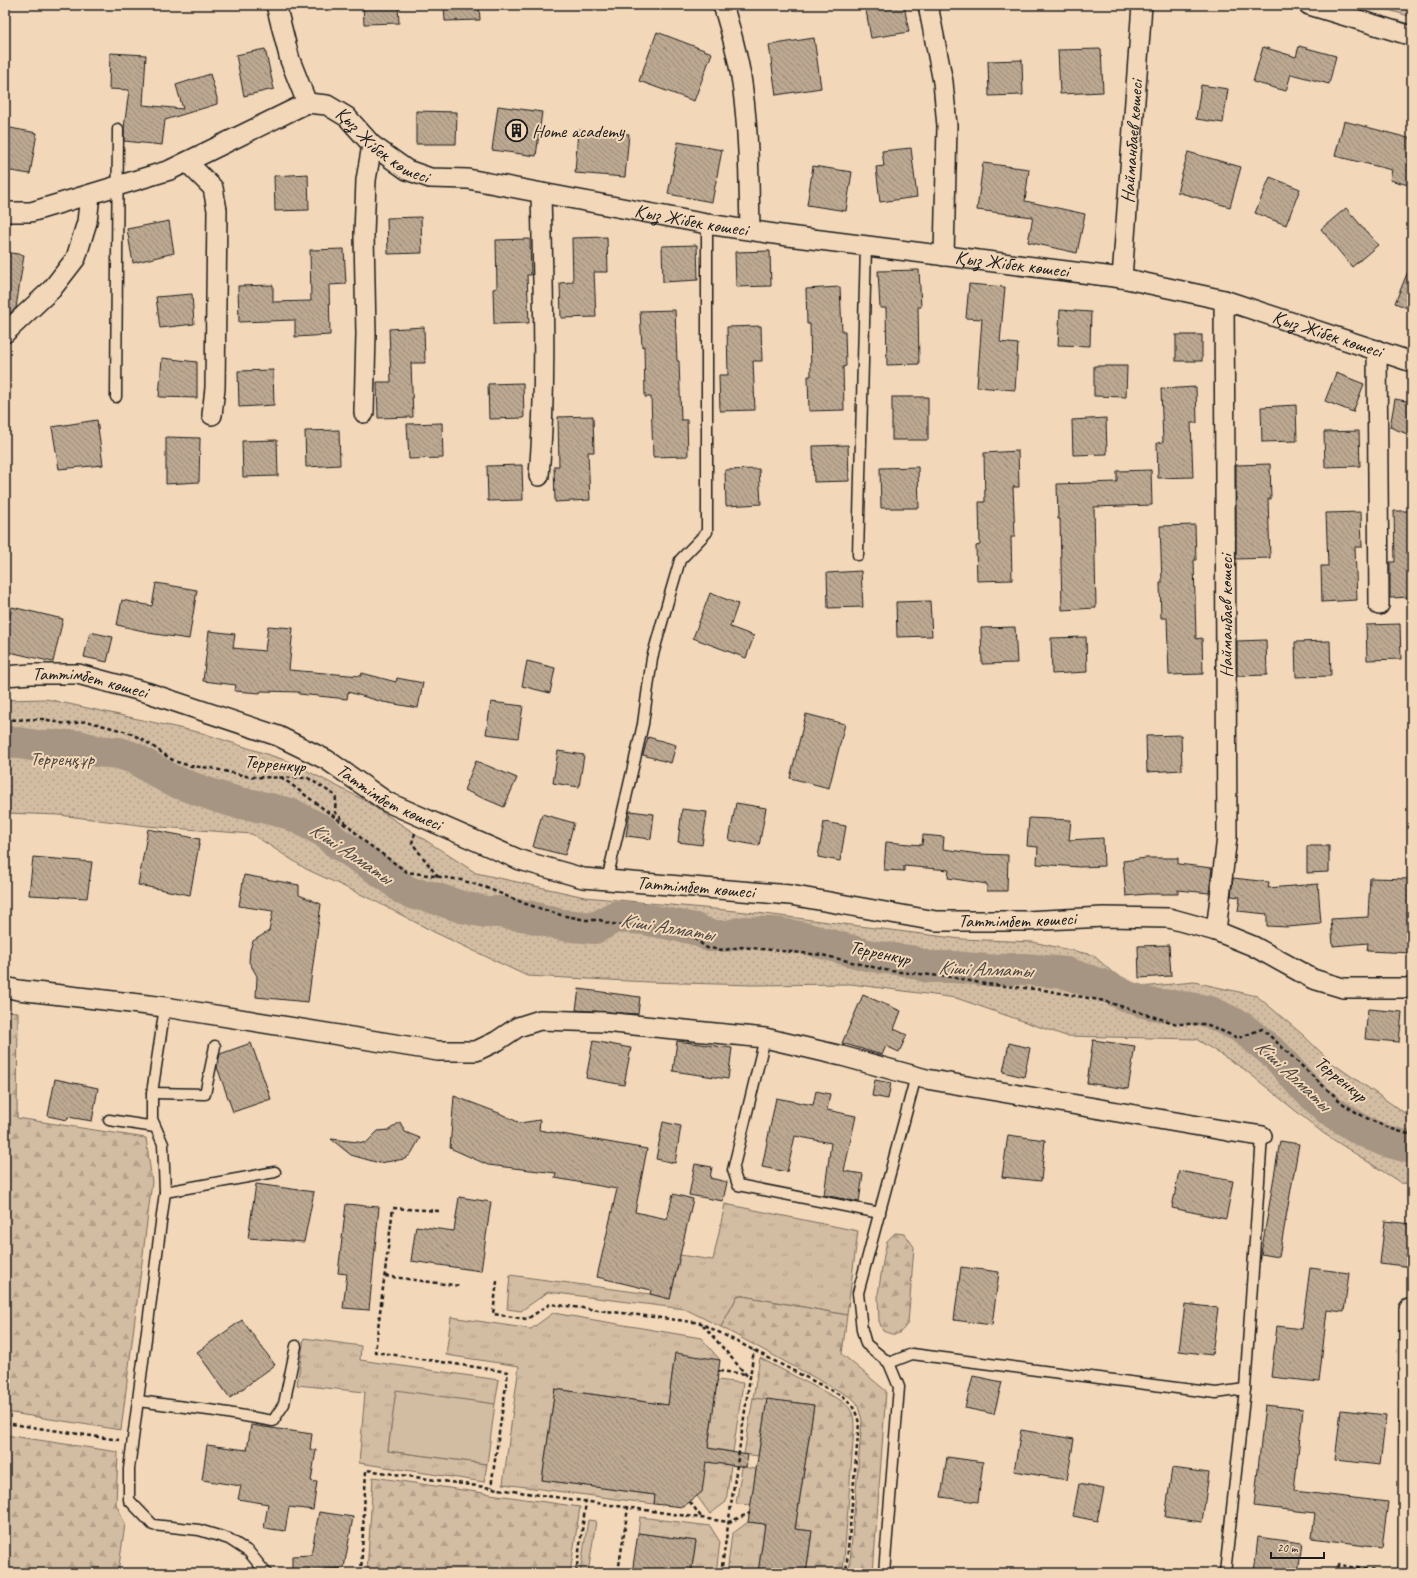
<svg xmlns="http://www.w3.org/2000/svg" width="1417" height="1578" font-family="Caveat,sans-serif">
<defs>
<pattern id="grass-tufts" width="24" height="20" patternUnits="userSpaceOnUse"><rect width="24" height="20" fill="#d2bca2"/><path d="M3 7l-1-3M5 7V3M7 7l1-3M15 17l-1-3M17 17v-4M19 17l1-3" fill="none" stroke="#b4a18b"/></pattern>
<pattern id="forest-firs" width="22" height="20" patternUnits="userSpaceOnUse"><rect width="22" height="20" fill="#d2bca2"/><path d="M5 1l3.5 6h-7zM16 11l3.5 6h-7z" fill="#b4a18b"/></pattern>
<pattern id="park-dots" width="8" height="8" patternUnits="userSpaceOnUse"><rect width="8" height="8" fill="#d2bca2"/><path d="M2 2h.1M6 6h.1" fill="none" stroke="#b4a18b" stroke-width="1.8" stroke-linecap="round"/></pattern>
<pattern id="building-back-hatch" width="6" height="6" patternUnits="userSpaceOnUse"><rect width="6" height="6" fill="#bda992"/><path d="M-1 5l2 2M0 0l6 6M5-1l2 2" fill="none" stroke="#998976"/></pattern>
</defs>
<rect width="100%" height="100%" fill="#f2d8b9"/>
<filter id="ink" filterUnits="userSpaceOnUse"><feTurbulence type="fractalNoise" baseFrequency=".025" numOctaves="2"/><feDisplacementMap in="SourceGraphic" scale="8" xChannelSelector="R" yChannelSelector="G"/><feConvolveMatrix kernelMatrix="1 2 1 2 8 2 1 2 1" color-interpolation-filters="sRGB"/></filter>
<g filter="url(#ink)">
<!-- grass -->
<g fill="url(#grass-tufts)" stroke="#776c5f">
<polygon points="725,1204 858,1231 847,1315 738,1295 721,1327 685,1309 548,1292 521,1311 507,1309 510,1275 650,1294 670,1299 680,1255 713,1260"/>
<polygon points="553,1313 701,1338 720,1360 675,1354 668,1405 555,1389 542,1480 655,1495 654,1504 503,1484 519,1366 446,1355 451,1317 531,1329"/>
<polygon points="304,1338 361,1346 360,1360 499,1380 495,1404 396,1391 388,1451 487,1464 484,1482 359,1463 365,1392 297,1385"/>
<polygon points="717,1380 743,1383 733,1452 708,1448"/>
<polygon points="753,1398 767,1399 758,1456 744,1454"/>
<polygon points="706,1462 731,1465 726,1502 710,1514 697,1496"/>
<polygon points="742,1467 756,1469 751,1505 736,1504"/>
<polygon points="640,1517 710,1526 720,1542 716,1573 691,1573 696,1541 638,1533"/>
<polygon points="588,1520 596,1521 588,1573 580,1573"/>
<polygon points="748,1522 765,1524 758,1573 727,1573 732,1534"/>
</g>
<!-- forest -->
<g fill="url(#forest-firs)" stroke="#776c5f">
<polygon points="1372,5 1412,5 1412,17"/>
<polygon points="5,1011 18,1012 17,1118 146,1138 152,1182 121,1430 5,1412"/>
<path d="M895,1233L905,1234L914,1247L908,1323C899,1335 897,1337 883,1331L879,1321L878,1294L884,1255L887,1241Z"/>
<polygon points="738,1295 847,1315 842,1354 886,1391 873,1573 849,1573 862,1420 857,1403 852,1398 721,1327"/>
<path d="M760,1358L842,1401C853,1410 854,1415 854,1429L843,1573H806L812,1531L795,1529L814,1405L753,1398Z"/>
<polygon points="5,1435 118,1452 116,1504 125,1524 118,1573 5,1573"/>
<polygon points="373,1477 580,1507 570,1573 367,1573"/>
</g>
<!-- park -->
<polygon fill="url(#park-dots)" stroke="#776c5f" points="46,699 202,733 288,761 362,799 476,873 585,897 757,913 961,939 1033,942 1093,955 1130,988 1194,982 1257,996 1303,1035 1332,1063 1409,1116 1412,1115 1412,1184 1401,1183 1323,1133 1244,1069 1196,1039 1066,1036 956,998 851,984 751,985 649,982 527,976 434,932 373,900 306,869 252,834 147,826 59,815 5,813 5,700"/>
<!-- garden -->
<polygon fill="#d2bca2" stroke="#776c5f" points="396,1390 495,1404 487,1464 388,1451"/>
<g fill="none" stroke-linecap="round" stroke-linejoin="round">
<!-- river -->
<polyline stroke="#a69582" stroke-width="32" points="5,741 38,746 79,746 96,751 119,753 134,758 171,780 218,797 239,803 253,805 291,814 325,832 333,840 392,879 404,890 414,894 428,896 462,907 486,912 499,912 527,916 562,925 595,928 615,917 630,918 644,919 695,929 710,936 727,936 744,932 775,933 800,937 871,956 910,961 928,967 954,967 997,971 1011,969 1024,969 1066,973 1110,988 1128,997 1151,1004 1190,1008 1210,1012 1241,1027 1276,1055 1303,1086 1328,1109 1363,1131 1383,1140 1412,1148"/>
</g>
<!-- building -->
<g fill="url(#building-back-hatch)" stroke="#1c1c1c">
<polygon points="363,5 398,5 399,23 364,24"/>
<polygon points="444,5 479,5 480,20 445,21"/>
<polygon points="865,5 904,5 909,32 871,38"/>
<polygon points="657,32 712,53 694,101 639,81"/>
<polygon points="814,38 821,88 776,95 769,45"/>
<polygon points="1299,46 1336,56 1329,84 1291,74 1286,91 1253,82 1263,47 1296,57"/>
<polygon points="265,49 274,89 244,96 236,55"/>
<polygon points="1101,49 1103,92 1060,94 1058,50"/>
<polygon points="110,53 146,55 143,105 183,109 176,85 210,74 217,98 217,104 165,120 162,145 124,141 124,128 129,90 109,89"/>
<polygon points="1022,60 1023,95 989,96 988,61"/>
<polygon points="1201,85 1228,89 1223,123 1196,119"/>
<polygon points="498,106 542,112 536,156 492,150"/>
<polygon points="416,111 457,112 456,144 416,144"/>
<polygon points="1344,121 1412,139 1412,186 1390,180 1392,170 1335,156"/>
<polygon points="5,127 37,133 30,174 5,170"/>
<polygon points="578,130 629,134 625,177 575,173"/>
<polygon points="678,142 722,150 712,202 668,194"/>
<polygon points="911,148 917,197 880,202 876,167 884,166 882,151"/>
<polygon points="1188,152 1241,167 1230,207 1177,192"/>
<polygon points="983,163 1029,169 1025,201 1085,214 1077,253 1028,242 1033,217 977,210"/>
<polygon points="813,166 852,172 846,211 807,205"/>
<polygon points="308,174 309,210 275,211 274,176"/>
<polygon points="1270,177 1300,189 1286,225 1255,213"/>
<polygon points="1346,208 1378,245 1352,267 1321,229"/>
<polygon points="421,217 422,253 388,254 387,218"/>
<polygon points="169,221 174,253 133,263 127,229"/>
<polygon points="607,237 608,272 594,272 596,317 561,318 560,283 573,282 572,238"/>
<polygon points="530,239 531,275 527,275 529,323 494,324 493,289 497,288 496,240"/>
<polygon points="697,245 698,280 663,282 662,246"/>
<polygon points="344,249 346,284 329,285 330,335 295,337 295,320 239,322 238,286 273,285 273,302 311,301 310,250"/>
<polygon points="770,251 771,286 736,287 735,252"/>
<polygon points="5,252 24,255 16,308 5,318"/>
<polygon points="1411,264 1412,264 1412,310 1395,303"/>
<polygon points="919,270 921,307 918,307 919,364 887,365 886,308 880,308 878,271"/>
<polygon points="969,284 1005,287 1000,342 1018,344 1015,390 977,387 982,319 966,318"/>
<polygon points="840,287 842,331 845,331 846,366 843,367 844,410 809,411 808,376 811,376 810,324 807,324 806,289"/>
<polygon points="192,294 194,324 160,328 156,297"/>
<polygon points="675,310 677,361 679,361 681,420 687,420 688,456 653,457 651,397 645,397 644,346 642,347 640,311"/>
<polygon points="1060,310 1091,312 1090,346 1058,345"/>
<polygon points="761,326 762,361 753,361 755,410 720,411 719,375 728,375 727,327"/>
<polygon points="424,327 425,363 411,363 413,417 378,418 377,382 391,382 389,329"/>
<rect x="1176" y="335" width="26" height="26"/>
<polygon points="162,358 197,362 197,398 159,397"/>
<polygon points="1094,366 1127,366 1126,397 1094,396"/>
<polygon points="273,370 274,405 239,407 238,371"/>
<polygon points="1336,373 1364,384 1353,412 1325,401"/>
<polygon points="523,383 524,418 489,419 488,384"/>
<polygon points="1196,387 1197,423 1191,423 1193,477 1158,478 1157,443 1163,442 1161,389"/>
<rect x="892" y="397" width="36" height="43"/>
<polygon points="1395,399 1412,402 1412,436 1390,427"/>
<polygon points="1296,405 1297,441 1262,442 1261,407"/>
<polygon points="593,416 594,452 588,452 590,500 555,502 554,466 559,466 558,417"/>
<polygon points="1106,418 1107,454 1073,455 1072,420"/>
<polygon points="97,420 103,465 59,469 52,427"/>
<polygon points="442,423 443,458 409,459 407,424"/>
<polygon points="339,430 340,465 306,467 305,431"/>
<polygon points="1359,431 1360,466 1325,467 1324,432"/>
<polygon points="166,437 200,438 199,482 166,484"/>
<polygon points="277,440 278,476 243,477 242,441"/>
<polygon points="848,445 849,481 814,482 813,446"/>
<polygon points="1018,451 1019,487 1013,487 1015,537 1011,537 1012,580 977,581 976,546 980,545 979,502 985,502 984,453"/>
<polygon points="1270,464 1271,499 1268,499 1270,558 1236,559 1236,465"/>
<polygon points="522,465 523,500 488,501 487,466"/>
<polygon points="918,467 919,508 881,508 880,468"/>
<polygon points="759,469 761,504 726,506 725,470"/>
<polygon points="1151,470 1152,505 1094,507 1096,608 1062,610 1060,519 1058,519 1057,484 1117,482 1117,471"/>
<polygon points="1394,511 1412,511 1412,597 1390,598 1390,562 1395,562"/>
<polygon points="1361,512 1362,547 1355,547 1357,600 1322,602 1321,566 1328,566 1326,513"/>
<polygon points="1195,525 1196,560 1194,560 1196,639 1202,638 1203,674 1169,675 1167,618 1161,618 1160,583 1162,583 1160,526"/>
<polygon points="861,571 863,607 828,608 827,573"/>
<polygon points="156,583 197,590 189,639 148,633 148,632 117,625 122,600 152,606"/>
<polygon points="710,593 738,604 730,627 754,636 746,658 693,638"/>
<polygon points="930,601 932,636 897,637 896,602"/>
<polygon points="12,607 63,619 53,662 5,651 5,637"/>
<polygon points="1400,624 1401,659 1367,660 1366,625"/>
<polygon points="268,626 293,628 289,670 361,676 362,673 396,682 397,678 423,683 418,708 383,702 348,692 347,699 299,694 299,692 261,691 260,693 235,691 236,685 203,681 209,631 235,634 233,648 265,651"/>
<polygon points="1015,627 1017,663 982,664 981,628"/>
<polygon points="90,632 113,637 107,662 84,657"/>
<polygon points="1086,637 1087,672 1052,674 1051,638"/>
<polygon points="1266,640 1267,675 1237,676 1237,641"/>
<polygon points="1330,641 1331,676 1296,677 1295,642"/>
<polygon points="527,661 555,668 550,693 522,686"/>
<polygon points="491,702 523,706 518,738 486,734"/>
<polygon points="806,714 845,724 829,788 790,778"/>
<polygon points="1181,735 1182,770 1147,772 1146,736"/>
<polygon points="648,737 676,745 671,763 643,755"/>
<polygon points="558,751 584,755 579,787 553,783"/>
<polygon points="476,761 517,778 504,807 464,790"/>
<polygon points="736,803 766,808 759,846 729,840"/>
<polygon points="682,809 707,812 702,845 678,842"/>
<polygon points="630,811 654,814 651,839 626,836"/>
<polygon points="542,814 574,823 565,855 533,847"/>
<polygon points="1029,818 1071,820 1069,840 1103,838 1104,866 1079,867 1037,864 1038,847 1027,846"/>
<polygon points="824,822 846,826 840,861 818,857"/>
<polygon points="148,829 200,839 190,895 138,885"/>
<polygon points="923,835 944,837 943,849 979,854 1008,855 1007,891 987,891 987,884 948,878 949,870 904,866 904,871 884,870 886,842 922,845"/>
<polygon points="1307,846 1329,846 1329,872 1307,873"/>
<polygon points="33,857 92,862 87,898 29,895"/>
<polygon points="1146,858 1178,858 1178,864 1212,868 1209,893 1178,890 1178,894 1147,894 1126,896 1123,861"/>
<polygon points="244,875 299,885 299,895 321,904 308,1002 256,997 257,976 249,962 250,950 253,941 269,931 273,911 239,906"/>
<polygon points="1233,878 1269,882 1268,888 1318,884 1321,924 1288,927 1267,926 1267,914 1238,911 1240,897 1231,896"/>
<polygon points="1370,878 1412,879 1412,953 1367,951 1368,943 1333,946 1331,919 1368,917"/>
<polygon points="1169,945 1171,976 1139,978 1138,946"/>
<polygon points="579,989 640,997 638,1014 576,1010"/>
<polygon points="863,995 901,1011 894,1029 907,1035 899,1052 886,1046 882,1055 842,1043"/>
<polygon points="1368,1009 1402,1012 1399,1042 1365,1039"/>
<polygon points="1093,1040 1135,1046 1128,1089 1087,1083"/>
<polygon points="593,1041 631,1048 624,1085 586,1078"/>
<polygon points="677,1041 732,1048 728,1079 673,1071"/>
<polygon points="251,1043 271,1099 233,1112 217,1067 220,1054"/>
<polygon points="1009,1043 1030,1048 1024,1077 1003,1072"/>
<polygon points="55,1079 98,1088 92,1121 68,1117 67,1120 48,1116"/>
<polygon points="875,1080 891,1083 888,1099 872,1096"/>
<polygon points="816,1091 830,1094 827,1110 856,1116 844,1171 863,1174 859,1202 824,1195 831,1143 795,1136 787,1172 762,1167 776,1098 813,1105"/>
<polygon points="454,1096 499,1113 520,1123 540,1120 539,1130 647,1149 635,1212 667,1219 673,1194 693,1199 670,1299 650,1294 651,1290 597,1277 617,1189 555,1178 556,1173 488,1165 450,1148"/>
<polygon points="400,1122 405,1132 420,1138 411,1154 405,1159 379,1163 351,1155 331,1139 366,1143 378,1131 389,1130"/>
<polygon points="663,1122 681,1126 675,1163 656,1159"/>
<polygon points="1008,1135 1045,1140 1041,1181 1002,1177"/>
<polygon points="1280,1141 1299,1144 1279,1257 1261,1254"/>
<polygon points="695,1164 712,1167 710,1178 727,1182 723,1201 689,1195"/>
<polygon points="1179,1171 1233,1181 1226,1219 1172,1208"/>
<polygon points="256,1184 314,1192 304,1242 248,1238"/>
<polygon points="459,1197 491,1202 481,1271 411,1261 416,1226 454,1231"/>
<polygon points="346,1204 379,1207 369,1310 343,1308 347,1274 338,1273"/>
<polygon points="1385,1221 1412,1224 1412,1267 1380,1263"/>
<polygon points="961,1267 999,1272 992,1325 954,1320"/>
<polygon points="1310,1268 1349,1273 1344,1312 1327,1310 1319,1382 1271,1377 1277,1326 1302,1329"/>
<polygon points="1185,1304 1218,1308 1212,1355 1179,1351"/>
<polygon points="242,1320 275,1365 230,1398 197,1352"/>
<polygon points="675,1353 720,1360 708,1448 748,1455 746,1467 706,1462 702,1492 683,1507 654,1504 655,1495 542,1480 555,1389 668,1405"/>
<polygon points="973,1376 1002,1382 994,1414 965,1408"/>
<polygon points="767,1399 814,1405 795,1529 812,1531 806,1573 758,1573 765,1524 748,1522"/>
<polygon points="1265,1405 1303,1409 1294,1491 1388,1502 1382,1547 1312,1538 1315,1513 1254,1506"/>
<polygon points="1341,1410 1386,1415 1380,1465 1335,1460"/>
<polygon points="251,1425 312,1434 310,1449 316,1450 311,1481 317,1482 313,1510 289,1507 285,1531 264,1528 268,1504 238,1499 241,1486 202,1480 207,1445 247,1450"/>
<polygon points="1021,1430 1074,1439 1067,1480 1014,1471"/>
<polygon points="947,1457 983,1462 978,1502 941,1497"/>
<polygon points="1172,1468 1209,1473 1202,1522 1165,1517"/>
<polygon points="1079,1484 1104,1489 1097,1521 1073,1516"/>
<polygon points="319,1512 353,1517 344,1568 292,1572 292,1556 311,1555"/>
<polygon points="638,1533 696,1541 691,1573 632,1573"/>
<polygon points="1258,1537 1302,1543 1298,1573 1254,1573"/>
</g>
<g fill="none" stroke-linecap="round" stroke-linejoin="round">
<defs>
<g id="service">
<polyline points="116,397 118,129"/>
<polyline points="858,555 866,246"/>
<polyline points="607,880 643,724 652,658 668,601 680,560 707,532 707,224"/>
<polyline points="165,1007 152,1093 152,1119 163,1144 165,1192 129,1469 129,1500 153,1525 199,1530 229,1539 249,1552 266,1573"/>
<polyline points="765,1038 733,1170 738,1185 880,1213"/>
<polyline points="152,1093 205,1094 215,1046"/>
<polyline points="109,1120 155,1127"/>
<polyline points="165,1192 275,1172"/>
<polyline points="889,1363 912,1354 1216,1393 1245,1389"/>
<polyline points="138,1401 216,1411 273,1421 284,1404 296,1346"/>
<polyline points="884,1573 899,1387 889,1363 866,1344 862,1330 858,1293 916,1076"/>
<polyline points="1225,1573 1245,1389 1262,1136"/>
</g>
<g id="minor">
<polyline points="276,5 290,60 307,103"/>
<path d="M723,5C731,31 740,63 743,91C749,137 749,184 750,230"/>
<polyline points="928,5 943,82 947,126 944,256"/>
<polyline points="1309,5 1412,36"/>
<polyline points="187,162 213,188 217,210 215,388 212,415"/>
<path id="s1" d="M5,212H31L170,170L307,103L327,105L347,117L372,145L407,170L430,178L468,179L707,224L788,236L1122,278L1224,300L1412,362"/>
<path id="s2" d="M1122,278L1142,5"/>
<polyline points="5,333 52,289 76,258 87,222 90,195"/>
<polyline points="1377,350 1379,605"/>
<polyline points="364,413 366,334 364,234 366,180 372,145"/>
<path d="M539,476C547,381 543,287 541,193"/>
<path id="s3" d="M5,676L31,674H78L149,693L278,736L327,760L387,802L520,860L583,878L790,895L936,921H1026L1103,917L1169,918L1216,931L1253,946L1313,979L1343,988H1412"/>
<polyline points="1216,931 1227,837 1224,300"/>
<polyline points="5,987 18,990 165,1007 438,1051 476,1051 497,1041 518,1027 540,1020 604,1022 765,1038 842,1056 926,1079 1228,1131 1262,1136"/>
<polyline points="1408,1573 1409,1309"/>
</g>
</defs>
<!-- service casing -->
<use href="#service" stroke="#1c1c1c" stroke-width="13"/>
<!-- minor casing -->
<use href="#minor" stroke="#1c1c1c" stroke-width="22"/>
<!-- path -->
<g stroke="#1c1c1c" stroke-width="2.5" stroke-dasharray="4 3" stroke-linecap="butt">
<path d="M5,720L44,719L60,723L70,724L86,721L127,732L142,739L174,761L190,766L211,768L250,777L308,778L336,796L335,812L364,841L407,872L461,880L487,888L526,904L561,915L586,920H600L610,924L648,926L678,932L691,936L707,948L724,950L741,947L822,955L890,971L951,977L985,984L1044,990L1104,1001L1177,1024H1206L1238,1038L1262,1029C1285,1049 1306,1071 1329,1091C1335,1095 1339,1101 1345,1105C1365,1119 1389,1129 1412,1135"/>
<polyline points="281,777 348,827"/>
<polyline points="415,833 412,843 438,877"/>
<polyline points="439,1211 393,1208 375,1352 508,1372 491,1487"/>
<polyline points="385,1276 460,1286"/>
<path d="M497,1281L493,1314L527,1319L550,1304L701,1323L844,1397C853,1405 856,1412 859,1423L846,1573"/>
<polyline points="703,1325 749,1378"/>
<polyline points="719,1371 746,1374"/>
<polyline points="5,1423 119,1440"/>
<polyline points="690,1502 702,1518"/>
<polyline points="618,1572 628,1508"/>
<polyline points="361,1573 366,1470 729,1522 750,1513"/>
<polyline points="576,1573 586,1502"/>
<polyline points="721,1573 754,1350"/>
<polyline points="1332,1573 1339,1565 1387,1573"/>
</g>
<!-- service -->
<use href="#service" stroke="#f2d8b9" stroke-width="10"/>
<!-- minor -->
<use href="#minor" stroke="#f2d8b9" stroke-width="19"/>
</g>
</g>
<!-- icons -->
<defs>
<symbol id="building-ring" viewBox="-11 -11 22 22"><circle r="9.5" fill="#f2d8b9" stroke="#1c1c1c" stroke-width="1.5"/><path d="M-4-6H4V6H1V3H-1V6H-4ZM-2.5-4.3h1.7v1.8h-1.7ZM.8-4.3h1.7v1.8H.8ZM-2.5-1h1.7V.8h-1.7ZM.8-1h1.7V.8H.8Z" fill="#1c1c1c"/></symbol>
</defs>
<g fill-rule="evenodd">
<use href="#building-ring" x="504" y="118" width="25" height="25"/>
</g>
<g text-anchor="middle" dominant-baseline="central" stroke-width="4" stroke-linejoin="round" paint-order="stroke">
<!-- poi labels -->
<g font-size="19" fill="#1c1c1c" stroke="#f2d8b9" text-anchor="start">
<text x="532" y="131">Home academy</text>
</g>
<!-- street labels -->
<g font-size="19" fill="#1c1c1c" stroke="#f2d8b9">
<text stroke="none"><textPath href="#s1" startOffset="413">Қыз Жібек көшесі</textPath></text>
<text stroke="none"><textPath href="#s2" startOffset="137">Найманбаев көшесі</textPath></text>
<text stroke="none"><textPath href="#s1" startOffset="737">Қыз Жібек көшесі</textPath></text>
<text stroke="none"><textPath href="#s1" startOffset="1061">Қыз Жібек көшесі</textPath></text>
<text stroke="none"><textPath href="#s1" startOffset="1385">Қыз Жібек көшесі</textPath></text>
<text transform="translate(1226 616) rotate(-90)">Найманбаев көшесі</text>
<text stroke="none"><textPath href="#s3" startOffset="86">Таттімбет көшесі</textPath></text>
<text transform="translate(275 764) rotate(5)">Терренкур</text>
<text stroke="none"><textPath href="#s3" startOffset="410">Таттімбет көшесі</textPath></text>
<text stroke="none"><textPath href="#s3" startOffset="734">Таттімбет көшесі</textPath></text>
<text stroke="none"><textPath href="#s3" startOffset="1058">Таттімбет көшесі</textPath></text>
<text transform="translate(880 953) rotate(12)">Терренкур</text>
<text transform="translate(1341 1079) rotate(39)">Терренкур</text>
</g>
<!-- park labels -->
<g font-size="19" fill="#4a443e" stroke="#f2d8b9">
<text x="62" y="759">Терреңқұр</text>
</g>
<!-- water labels -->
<g font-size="20" font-style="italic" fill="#4c4640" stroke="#f2d8b9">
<text transform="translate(351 853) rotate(34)">Кіші Алматы</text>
<text transform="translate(667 927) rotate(9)">Кіші Алматы</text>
<text transform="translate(985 969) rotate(2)">Кіші Алматы</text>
<text transform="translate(1293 1075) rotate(43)">Кіші Алматы</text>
</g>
</g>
<!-- margin -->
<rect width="1417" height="1578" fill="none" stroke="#f2d8b9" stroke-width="20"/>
<rect x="10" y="10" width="1397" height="1558" fill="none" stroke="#1c1c1c" stroke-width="1.5" filter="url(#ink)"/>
<!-- scale -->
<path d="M1271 1552v6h53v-6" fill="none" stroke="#1c1c1c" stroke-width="2"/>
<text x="1277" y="1552" font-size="12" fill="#1c1c1c" stroke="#f2d8b9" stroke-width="3" paint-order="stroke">20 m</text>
</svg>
